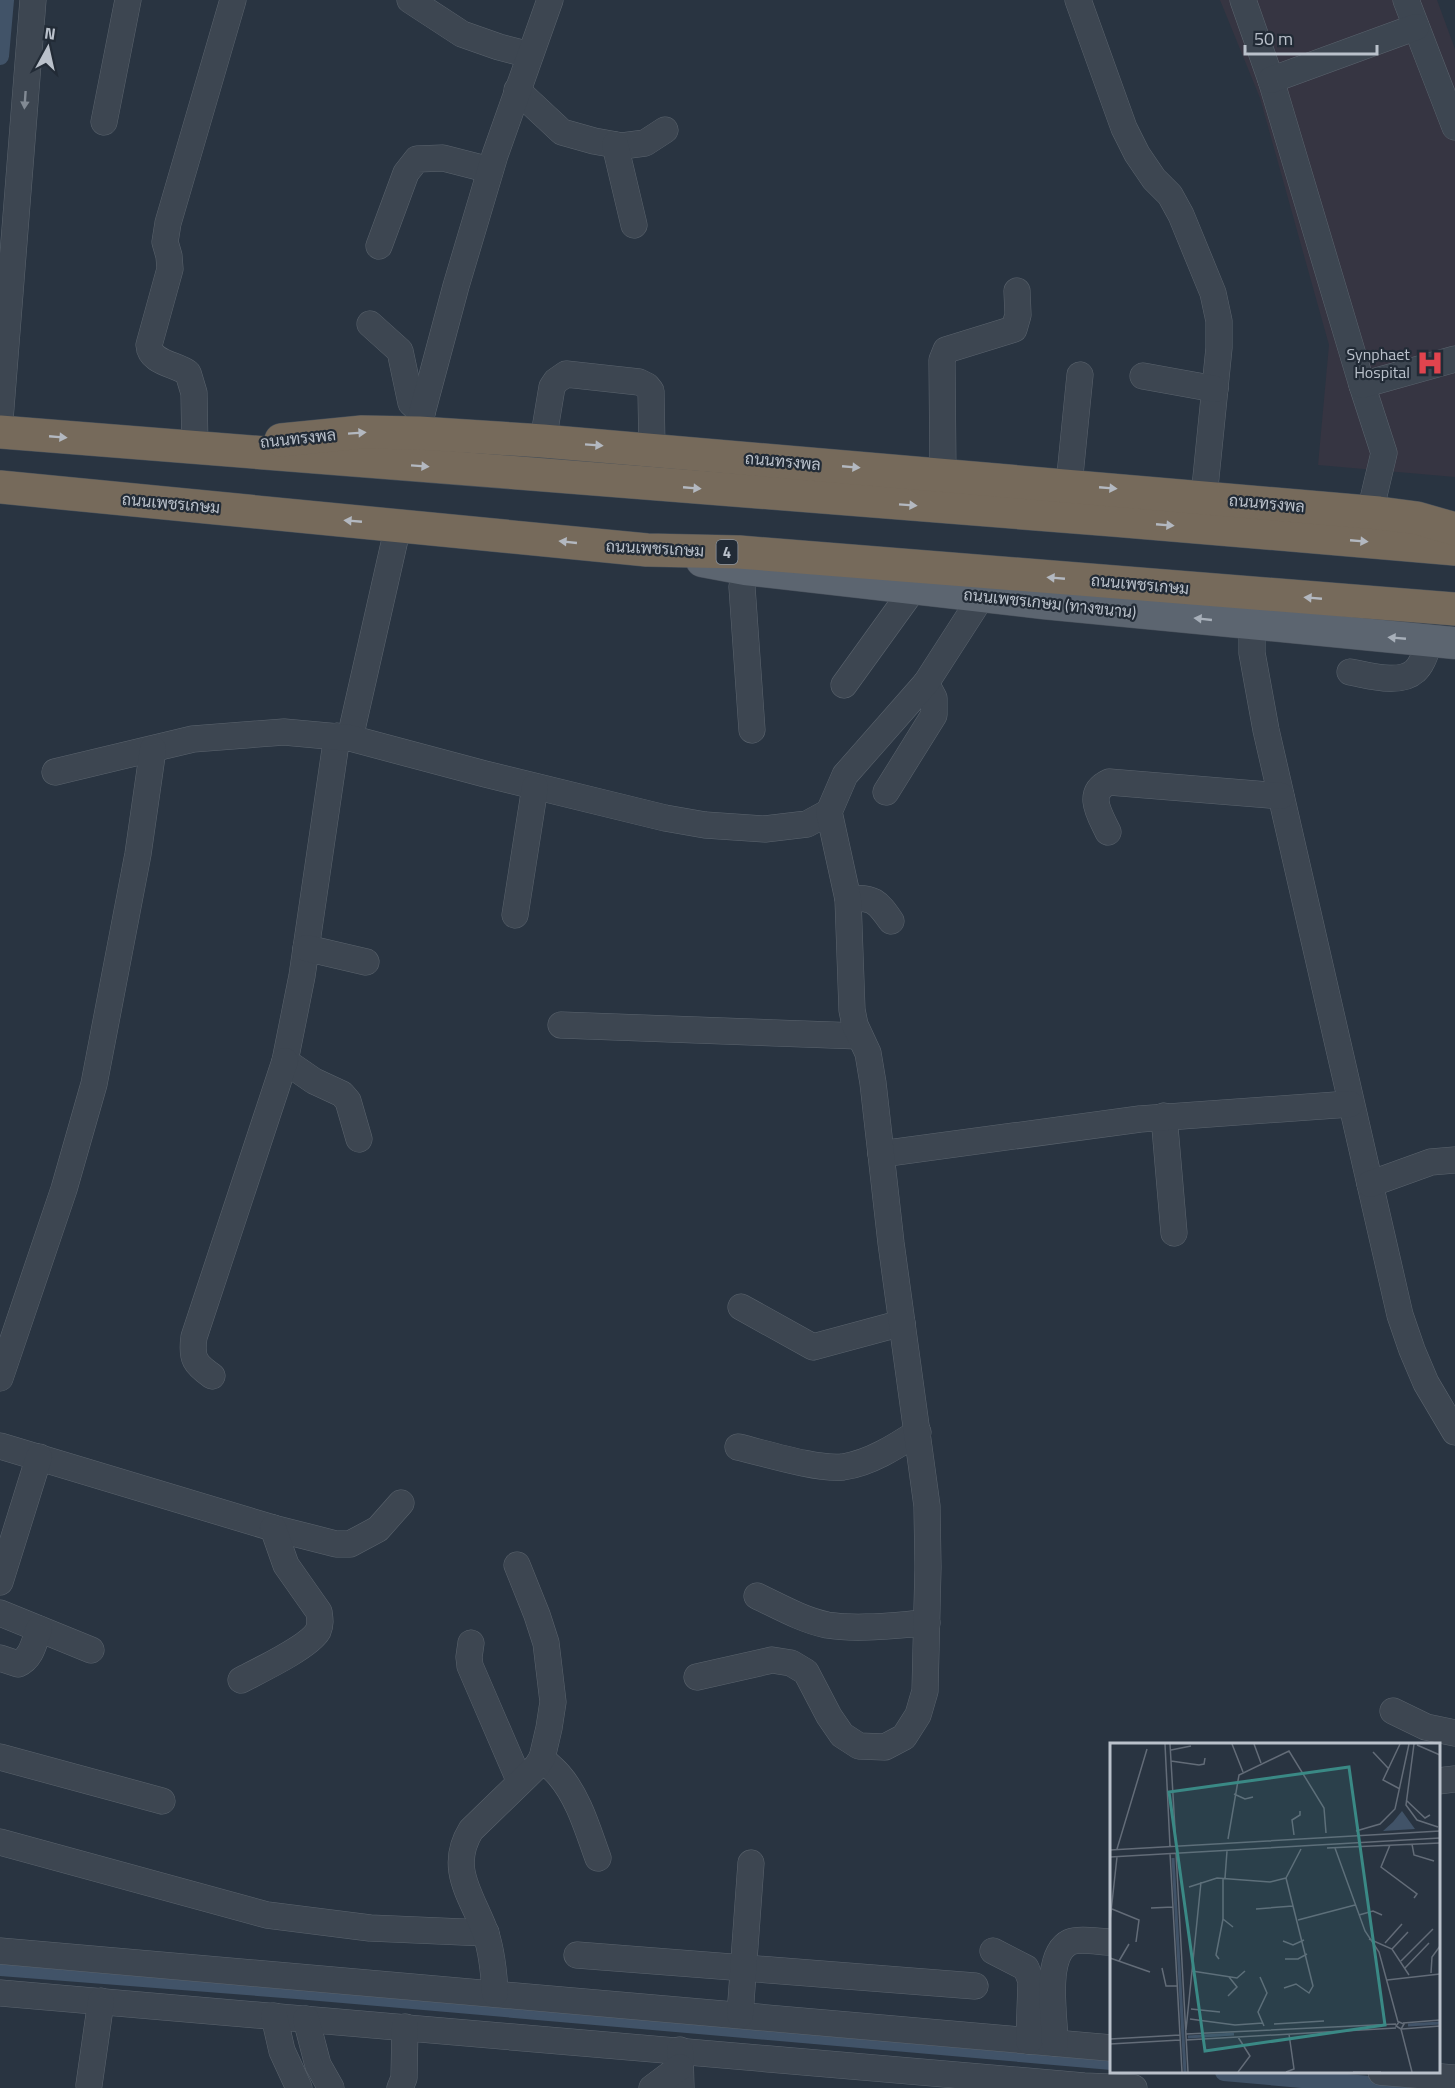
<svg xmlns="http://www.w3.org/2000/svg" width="1455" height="2088" font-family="'Titillium Web',Sarabun,sans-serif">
<rect width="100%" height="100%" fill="#293441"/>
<!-- medical -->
<polygon fill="#363542" points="1220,0 1437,0 1455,49 1455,477 1318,465 1329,345 1260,98"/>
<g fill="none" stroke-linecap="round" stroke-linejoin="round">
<!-- canal -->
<g stroke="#415368" stroke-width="18">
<polyline points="0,56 5,0"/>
<polyline points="0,1967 297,1990 1112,2061"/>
<polyline points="1224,2072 1402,2088"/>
</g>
<defs>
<g id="minor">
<polyline points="410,0 462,34 499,47 530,55"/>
<polyline points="1078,0 1124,128 1137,154 1154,179 1170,195 1181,215 1213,293 1219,321 1219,348 1204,497"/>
<polyline points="1243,0 1271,80 1362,385 1384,453 1370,512"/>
<polyline points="1406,0 1455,127"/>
<polyline points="1271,80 1416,27"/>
<polyline points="517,90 562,132 594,141 622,146 645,143 665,130"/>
<polyline points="104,122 128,0"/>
<polyline points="615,145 634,225"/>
<polyline points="379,246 406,173 417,159 443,158 490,170"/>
<polyline points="370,324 400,351 411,403 422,413"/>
<polyline points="1143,376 1215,389"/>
<polyline points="1362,385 1455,359"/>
<polyline points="0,420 33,0"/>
<polyline points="419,433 422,413 456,286 495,155 550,0"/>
<polyline points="543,441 552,387 556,381 566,374 639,382 647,386 651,391 652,449"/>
<path d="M195,449L194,393L188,373C176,364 150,363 149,345L170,269L169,256L165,242L168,223L233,0"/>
<polyline points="943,475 942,360 946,350 1014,329 1018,315 1017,291"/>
<polyline points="1069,485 1080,375"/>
<polyline points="745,569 742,587 752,730"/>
<polyline points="1252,624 1252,653 1266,730 1400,1315 1412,1350 1426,1383 1455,1432"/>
<path d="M1350,672C1368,675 1400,685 1415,671C1423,664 1426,651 1430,641"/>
<polyline points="844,685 914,588"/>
<polyline points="337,736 302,976 285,1061 314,1081 342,1094 348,1101 359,1139"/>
<polyline points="350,738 398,526"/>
<polyline points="55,772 193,739 284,732 350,738 485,774 665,818 705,825 765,829 807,824 829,812"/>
<polyline points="886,792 934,715 934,698 926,683"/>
<path d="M1108,832C1100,815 1085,793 1109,782L1281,796"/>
<path d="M848,899C873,896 878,902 891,921"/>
<polyline points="515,915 535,787"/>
<polyline points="306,948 366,962"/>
<polyline points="561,1025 859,1036"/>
<polyline points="1164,1116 1174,1233"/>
<polyline points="881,1154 1140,1119 1350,1104"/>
<polyline points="1370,1184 1431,1162 1455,1160"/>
<polyline points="741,1307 813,1347 902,1323"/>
<path d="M212,1376C195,1364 191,1359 194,1337L285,1061"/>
<polyline points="0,1378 64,1189 94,1084 138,854 153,749"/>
<polyline points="0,1446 273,1528 336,1544 350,1544 378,1529 401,1503"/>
<path d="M738,1447C764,1453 818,1470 843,1467C870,1463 895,1447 918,1432"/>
<polyline points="0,1582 39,1457"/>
<path d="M757,1596C780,1607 803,1620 827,1625C859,1630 895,1625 927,1623"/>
<polyline points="0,1613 91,1650"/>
<polyline points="471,1643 469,1657 470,1666 520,1782"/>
<path d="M0,1658L18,1664C32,1658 34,1642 39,1629"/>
<polyline points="697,1677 772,1660 791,1663 806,1672 829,1716 842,1735 859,1746 885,1747 904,1737 918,1715 925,1691 928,1567 927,1506 891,1243 873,1083 868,1053 855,1025 852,1010 848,899 829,812 845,775 926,683 982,596"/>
<path d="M241,1680C258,1671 309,1647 318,1631C321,1624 320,1619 319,1612L286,1565L273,1528"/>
<polyline points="1393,1711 1426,1727 1455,1733"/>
<polyline points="0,1757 162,1801"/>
<path d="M542,1758C547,1764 554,1769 559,1775C579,1798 588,1831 598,1858"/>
<polyline points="1438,1781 1455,1779"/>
<polyline points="0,1842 267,1915 370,1928 486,1933"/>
<polyline points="0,1951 1112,2048"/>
<polyline points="993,1951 1026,1968 1031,1981 1029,2041"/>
<polyline points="577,1955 975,1986"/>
<polyline points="0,1993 1084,2086 1134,2088"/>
<path d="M495,1993C494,1973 492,1953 486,1934C473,1897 447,1869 471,1830L537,1766L542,1758L549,1728L553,1702L546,1643L537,1615L517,1565"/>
<polyline points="740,2015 751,1863"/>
<polyline points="274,2016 282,2051 299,2088"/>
<polyline points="306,2019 318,2065 331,2088"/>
<path d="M1055,2043C1055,2018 1043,1955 1070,1942C1080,1938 1100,1942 1112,1942"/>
<polyline points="680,2050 681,2088"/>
<polyline points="1381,2072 1455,2078"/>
<polyline points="89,2085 101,2001"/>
<polyline points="400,2088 404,2078 405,2027"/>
<polyline points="652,2088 680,2067"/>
</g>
<polyline id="major" points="702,561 745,569 1043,603 1455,643"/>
<g id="highway">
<polyline points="0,432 1113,520 1455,549"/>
<polyline points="281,440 362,432 419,433 543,441 1379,513 1417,518 1455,529"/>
<polyline points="0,487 647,550 739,552 1455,609"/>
</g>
</defs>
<!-- minor casing -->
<use href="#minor" stroke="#5b646e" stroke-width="27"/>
<!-- major casing -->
<use href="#major" stroke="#474f5a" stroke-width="33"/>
<!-- highway casing -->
<use href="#highway" stroke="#48515b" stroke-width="34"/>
<!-- minor -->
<use href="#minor" stroke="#3d4651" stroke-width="26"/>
<!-- major -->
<use href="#major" stroke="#5c6570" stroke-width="32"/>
<!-- highway -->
<use href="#highway" stroke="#766a5b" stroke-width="33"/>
</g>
<!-- one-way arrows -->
<defs><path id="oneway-solid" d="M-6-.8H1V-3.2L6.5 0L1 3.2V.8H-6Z" transform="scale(1.5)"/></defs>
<use fill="#828a94" href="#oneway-solid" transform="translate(25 100) rotate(94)"/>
<g fill="#b3b8c0">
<use href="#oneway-solid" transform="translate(357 433) rotate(-4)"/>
<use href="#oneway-solid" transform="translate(58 437) rotate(5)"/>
<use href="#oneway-solid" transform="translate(594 445) rotate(4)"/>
<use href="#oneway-solid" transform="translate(420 466) rotate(4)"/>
<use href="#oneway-solid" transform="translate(851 467) rotate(5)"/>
<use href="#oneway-solid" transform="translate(692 488) rotate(5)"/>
<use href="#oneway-solid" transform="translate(1108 488) rotate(5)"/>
<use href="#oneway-solid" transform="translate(908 505) rotate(4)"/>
<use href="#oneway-solid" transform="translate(353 521) rotate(-175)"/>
<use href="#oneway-solid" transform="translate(1165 525) rotate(5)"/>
<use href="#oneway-solid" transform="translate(1359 541) rotate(5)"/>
<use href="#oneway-solid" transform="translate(568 542) rotate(-174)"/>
<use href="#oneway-solid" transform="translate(1056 578) rotate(-175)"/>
<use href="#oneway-solid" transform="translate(1313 598) rotate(-175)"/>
</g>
<g fill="#a7afb9">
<use href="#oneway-solid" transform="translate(1203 619) rotate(-174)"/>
<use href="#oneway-solid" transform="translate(1397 638) rotate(-175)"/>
</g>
<!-- icons -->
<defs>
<symbol id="hospital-bare" viewBox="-9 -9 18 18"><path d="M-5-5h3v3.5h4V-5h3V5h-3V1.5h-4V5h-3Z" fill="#e0444e" stroke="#222b36" stroke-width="2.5" paint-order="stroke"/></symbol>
</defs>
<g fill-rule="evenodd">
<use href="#hospital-bare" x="1411" y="344" width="38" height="38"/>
</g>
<g text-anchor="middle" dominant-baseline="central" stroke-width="4.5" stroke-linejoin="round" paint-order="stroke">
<!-- shield labels -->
<rect fill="#222b36" stroke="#8c949e" stroke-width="1.5" x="716.5" y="540" width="21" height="24" rx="4.5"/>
<g font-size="15" font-weight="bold" fill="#bac1cb">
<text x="727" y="552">4</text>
</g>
<!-- poi labels -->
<g font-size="16" fill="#bac1cb" stroke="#222b36" text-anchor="end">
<text x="1410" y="354">Synphaet<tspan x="1410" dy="18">Hospital</tspan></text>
</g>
<!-- street labels -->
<g font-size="16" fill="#bac1cb" stroke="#222b36">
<text transform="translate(298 438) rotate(-6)">ถนนทรงพล</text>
<text transform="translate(783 461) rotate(5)">ถนนทรงพล</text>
<text transform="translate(171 503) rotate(5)">ถนนเพชรเกษม</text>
<text transform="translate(1267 503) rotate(5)">ถนนทรงพล</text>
<text transform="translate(655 548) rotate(3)">ถนนเพชรเกษม</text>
<text transform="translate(1140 584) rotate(5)">ถนนเพชรเกษม</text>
<text transform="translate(1050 603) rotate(6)">ถนนเพชรเกษม (ทางขนาน)</text>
</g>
</g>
<!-- overview -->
<g transform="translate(1110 1743)">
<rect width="330" height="330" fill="#293441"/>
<path d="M292,68L305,86L273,88L283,79Z" fill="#415368"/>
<path fill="none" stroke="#415368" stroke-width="3" d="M63,115L75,329M298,282L330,280M78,294L124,291"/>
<path fill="none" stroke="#636c78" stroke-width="1.5" d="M55,1L60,103M60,1L66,103M122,1L133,29M144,1L151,20M290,1L273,37L290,46M304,1L296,62L307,77L328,84M307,2L330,12M61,7L81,3M263,9L278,25M61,18L89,22L94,21L95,15M124,51L135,56L143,54M296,57L315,75L320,72M246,88L270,81L285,66L299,1M184,92L182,77L190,72V68M118,96L129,32L179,8L214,65L216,90M302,101L304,112L324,118M280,102L271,124L307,151L304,155M217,105L330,100M225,105L255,188L269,209L288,279M7,106L37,6M0,107L330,88M60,110L72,329M66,110L78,329M0,114L330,95M113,135V176L123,184M115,135L117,108M79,144L107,135L160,139L176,135M41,165L63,164M2,166L29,177L26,199M146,166L183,163M249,172L263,168L272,172M188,177L245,162M0,178L7,114M259,196L282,206L299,232M173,198L183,202L194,197M275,200L292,181M282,206L298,189M0,215L40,229M109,216L106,212L113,176M175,216H188L197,211M9,218L19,201M291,218L323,186M52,225L56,243H68M295,225L319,200M82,228L127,235L135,228M321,230L322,214L330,203M150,234L157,250L148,269L154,283M277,237L330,231M174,245L186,241L199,250L203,243L176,135L191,106M118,253L127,244L119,234M81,266L110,269M80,276L125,282L153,280M293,280L330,277M164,281L214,278M291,286L286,283L289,279L294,281L291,286L302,329M292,286L330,283M76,287L91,139M76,291L286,281M0,296L70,292M76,297L286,285M0,301L70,297M128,329L140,313L128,294M176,329L184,326L179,291M243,329H271"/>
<path fill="#3a8985" fill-opacity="0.15" stroke="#3a8985" stroke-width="3" d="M239,24L275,282L95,308L59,49Z"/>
<rect width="330" height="330" fill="none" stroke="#bac1cb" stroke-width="3"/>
</g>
<!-- north arrow -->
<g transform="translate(48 48) rotate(8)" stroke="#222b36" stroke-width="4.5" paint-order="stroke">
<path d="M0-4.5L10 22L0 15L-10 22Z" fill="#bac1cb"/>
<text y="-9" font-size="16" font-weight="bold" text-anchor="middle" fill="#bac1cb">N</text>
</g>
<!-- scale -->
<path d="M1245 45v9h132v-9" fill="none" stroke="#bac1cb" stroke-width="3"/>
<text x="1254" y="45" font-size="18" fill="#bac1cb" stroke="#222b36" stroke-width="4.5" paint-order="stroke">50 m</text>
</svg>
